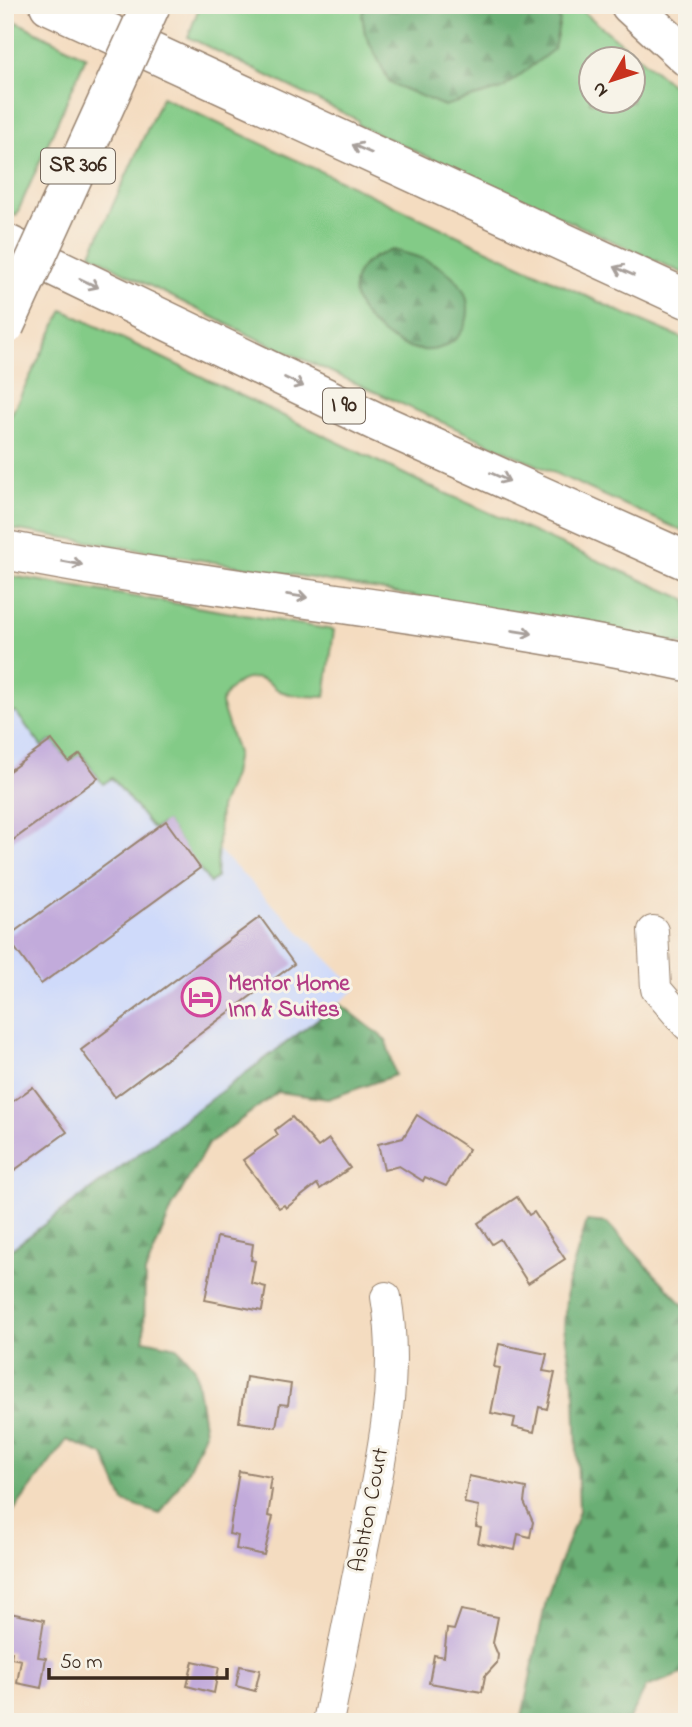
<svg xmlns="http://www.w3.org/2000/svg" width="692" height="1727" font-family="'Indie Flower',sans-serif">
<defs>
<pattern id="forest-firs" width="22" height="20" patternUnits="userSpaceOnUse" patternTransform="scale(1.75)"><rect width="22" height="20" fill="#6aaf74"/><path d="M5 1l3.5 6h-7zM16 11l3.5 6h-7z" fill="#588f5f"/></pattern>
</defs>
<rect width="100%" height="100%" fill="#f7f3e8"/>
<filter id="ink" filterUnits="userSpaceOnUse"><feTurbulence type="fractalNoise" baseFrequency=".0143" numOctaves="2"/><feDisplacementMap in="SourceGraphic" scale="14" xChannelSelector="R" yChannelSelector="G"/><feConvolveMatrix kernelMatrix="1 2 1 2 8 2 1 2 1" color-interpolation-filters="sRGB"/></filter>
<filter id="wash" filterUnits="userSpaceOnUse"><feTurbulence type="fractalNoise" baseFrequency=".00686" numOctaves="4" result="noise"/><feDisplacementMap in="SourceGraphic" scale="28" xChannelSelector="R" yChannelSelector="G"/><feGaussianBlur stdDeviation="1.57" result="paint"/><feColorMatrix in="noise" values="0 0 0 0 0 0 0 0 0 0 0 0 0 0 0 0 0 1.4 0 .05"/><feComposite in="paint" operator="in"/></filter>
<g filter="url(#wash)">
<rect width="100%" height="100%" fill="#f4dcc0"/>
<!-- built -->
<polygon fill="#cfdafa" points="5,636 357,989 5,1254"/>
<!-- grass -->
<g fill="#83cb87" stroke="#5f7a52" stroke-width="2" fill-rule="evenodd">
<path d="M200,5H575L687,97V275L358,125V120L188,37ZM590,60H632V102H590Z"/>
<polygon points="5,16 86,57 16,216 5,211"/>
<polygon points="162,97 616,310 687,340 687,533 245,333 120,271 91,253"/>
<polygon points="63,310 429,486 687,600 687,645 312,578 5,528 5,427"/>
<path d="M5,575L334,630L325,697C310,696 294,697 280,691C274,688 268,680 261,679C242,675 228,688 221,703L237,753L233,775L220,808L216,878L210,883L166,822L153,829L112,778L103,784L81,754L69,762L52,740L42,747L15,711L5,718Z"/>
</g>
<!-- forest -->
<g fill="url(#forest-firs)" stroke="#526c49" stroke-width="2">
<polygon points="366,5 547,5 560,20 554,49 502,89 444,106 390,83 365,34 362,15"/>
<path d="M393,250C413,255 435,261 451,275C478,297 472,337 440,348C392,365 302,276 393,250Z"/>
<polygon points="339,1003 386,1040 395,1075 328,1099 278,1092 208,1144 173,1206 145,1273 144,1340 177,1347 195,1368 205,1432 188,1471 160,1514 124,1502 104,1455 67,1440 5,1522 5,1254"/>
<polygon points="587,1221 607,1223 687,1309 687,1672 646,1687 628,1722 521,1722 546,1601 579,1511 575,1394 564,1327 567,1286"/>
</g>
<g id="blocks">
<!-- building -->
<g fill="#c2abdb">
<polygon points="52,740 69,762 80,754 98,778 5,846 5,774"/>
<polygon points="166,821 200,868 41,984 7,937"/>
<polygon points="260,917 294,964 115,1097 81,1050"/>
<polygon points="33,1087 67,1132 5,1177 5,1107"/>
<polygon points="417,1115 469,1149 446,1186 425,1177 423,1181 399,1166 384,1170 378,1144 403,1138"/>
<polygon points="292,1117 318,1147 329,1139 350,1168 320,1189 317,1184 286,1208 284,1205 279,1208 243,1160 278,1135 275,1130"/>
<polygon points="517,1197 529,1215 534,1212 565,1259 528,1283 500,1239 492,1244 478,1223"/>
<polygon points="217,1237 253,1244 251,1260 255,1261 251,1283 266,1287 262,1311 205,1300"/>
<polygon points="499,1344 547,1354 543,1371 555,1373 547,1409 539,1407 534,1432 513,1427 515,1418 491,1413 500,1368 494,1367"/>
<polygon points="246,1377 291,1384 288,1405 280,1404 276,1427 239,1422"/>
<polygon points="239,1471 271,1477 269,1489 272,1490 268,1516 273,1517 264,1555 236,1549 238,1536 229,1534"/>
<polygon points="469,1476 526,1488 524,1502 533,1522 530,1537 518,1534 515,1550 478,1543 481,1528 476,1527 479,1506 464,1503"/>
<polygon points="461,1610 498,1617 493,1643 498,1655 497,1663 485,1676 482,1692 429,1683 434,1655 444,1657 447,1629 454,1630"/>
<polygon points="5,1612 44,1620 38,1657 46,1658 41,1688 17,1683 21,1660 11,1658 12,1652 5,1651"/>
<polygon points="193,1661 219,1667 214,1693 187,1686"/>
<polygon points="240,1666 260,1670 255,1691 236,1686"/>
</g>
</g>
</g>
<g filter="url(#ink)">
<use href="#blocks" fill-opacity="0" stroke="#98836f" stroke-width="2"/>
<g fill="none" stroke-linecap="round" stroke-linejoin="round">
<defs>
<g id="minor">
<polyline points="653,931 656,989 687,1025"/>
<path d="M328,1722C341,1659 353,1596 366,1534C382,1455 400,1377 386,1297"/>
</g>
<g id="highway">
<polyline points="49,5 687,299"/>
<polyline points="630,5 687,57"/>
<polyline points="5,243 377,422 687,561"/>
<path d="M5,550C231,594 462,614 687,662"/>
</g>
</defs>
<!-- minor casing -->
<use href="#minor" stroke="#98836f" stroke-width="32"/>
<!-- highway casing -->
<use href="#highway" stroke="#98836f" stroke-width="41"/>
<!-- minor -->
<use href="#minor" stroke="#fff" stroke-width="30"/>
<!-- highway -->
<use href="#highway" stroke="#fff" stroke-width="38"/>
<defs>
<polyline id="major-bridge" points="5,326 151,5"/>
</defs>
<!-- major-bridge casing -->
<use href="#major-bridge" stroke="#98836f" stroke-width="41" stroke-linecap="butt"/>
<!-- major-bridge -->
<use href="#major-bridge" stroke="#fff" stroke-width="38"/>
</g>
<!-- one-way arrows -->
<defs><path id="oneway-shaft" d="M-6 0H5M1.5-3L5.5 0L1.5 3" fill="none" stroke-width="1.6" stroke-linecap="round" stroke-linejoin="round" transform="scale(1.75)"/></defs>
<g stroke="#a79f9a">
<use href="#oneway-shaft" transform="translate(362 149) rotate(-156)"/>
<use href="#oneway-shaft" transform="translate(624 271) rotate(-156)"/>
<use href="#oneway-shaft" transform="translate(89 283) rotate(26)"/>
<use href="#oneway-shaft" transform="translate(294 382) rotate(26)"/>
<use href="#oneway-shaft" transform="translate(500 477) rotate(24)"/>
<use href="#oneway-shaft" transform="translate(72 563) rotate(10)"/>
<use href="#oneway-shaft" transform="translate(297 596) rotate(9)"/>
<use href="#oneway-shaft" transform="translate(522 632) rotate(9)"/>
</g>
</g>
<!-- icons -->
<defs>
<symbol id="hotel-ring" viewBox="-11 -11 22 22"><circle r="9.5" fill="#f7f3e8" stroke="#d1479c" stroke-width="1.5"/><path d="M-6-4.5h1.5V1H6V5H4.5V3h-9V5H-6ZM-4 0a1.8 1.8 0 1 1 3.6 0ZM.5 0V-2.5h3Q6-2.5 6 0Z" fill="#d1479c"/></symbol>
</defs>
<g fill-rule="evenodd">
<use href="#hotel-ring" x="179" y="975" width="44" height="44"/>
</g>
<g text-anchor="middle" dominant-baseline="central" stroke-width="6" stroke-linejoin="round" paint-order="stroke">
<!-- shield labels -->
<g fill="#f7f3e8" stroke="#73665b" stroke-width="2">
<rect x="41" y="148.5" width="74" height="35" rx="5"/>
<rect x="323" y="388.5" width="42" height="35" rx="5"/>
</g>
<g font-size="21" font-weight="bold" fill="#3b2a1e">
<text x="78" y="166">SR 306</text>
<text x="344" y="406">I 90</text>
</g>
<!-- hotel labels -->
<g font-size="23" font-weight="bold" fill="#b23c85" stroke="#f7f3e8" text-anchor="start">
<text x="228" y="984">Mentor Home<tspan x="228" dy="26">Inn &amp; Suites</tspan></text>
</g>
<!-- street labels -->
<g font-size="23" fill="#3b2a1e" stroke="#f7f3e8">
<text transform="translate(370 1510) rotate(-79)">Ashton Court</text>
</g>
</g>
<!-- margin -->
<rect width="692" height="1727" fill="none" stroke="#f7f3e8" stroke-width="28"/>
<!-- north arrow -->
<g transform="translate(612 80) rotate(231)"><circle r="33" fill="#f7f3e8" stroke="#aca397" stroke-width="2"/>
<path d="M0-5L12 26L0 18L-12 26Z" fill="#c8321e"/>
<text y="-10" font-size="19" font-weight="bold" text-anchor="middle" fill="#3b2a1e">N</text>
</g>
<!-- scale -->
<path d="M49 1668v10h178v-10" fill="none" stroke="#3b2a1e" stroke-width="3.5"/>
<text x="60" y="1668" font-size="21" fill="#3b2a1e" stroke="#f7f3e8" stroke-width="5" paint-order="stroke">50 m</text>
</svg>
